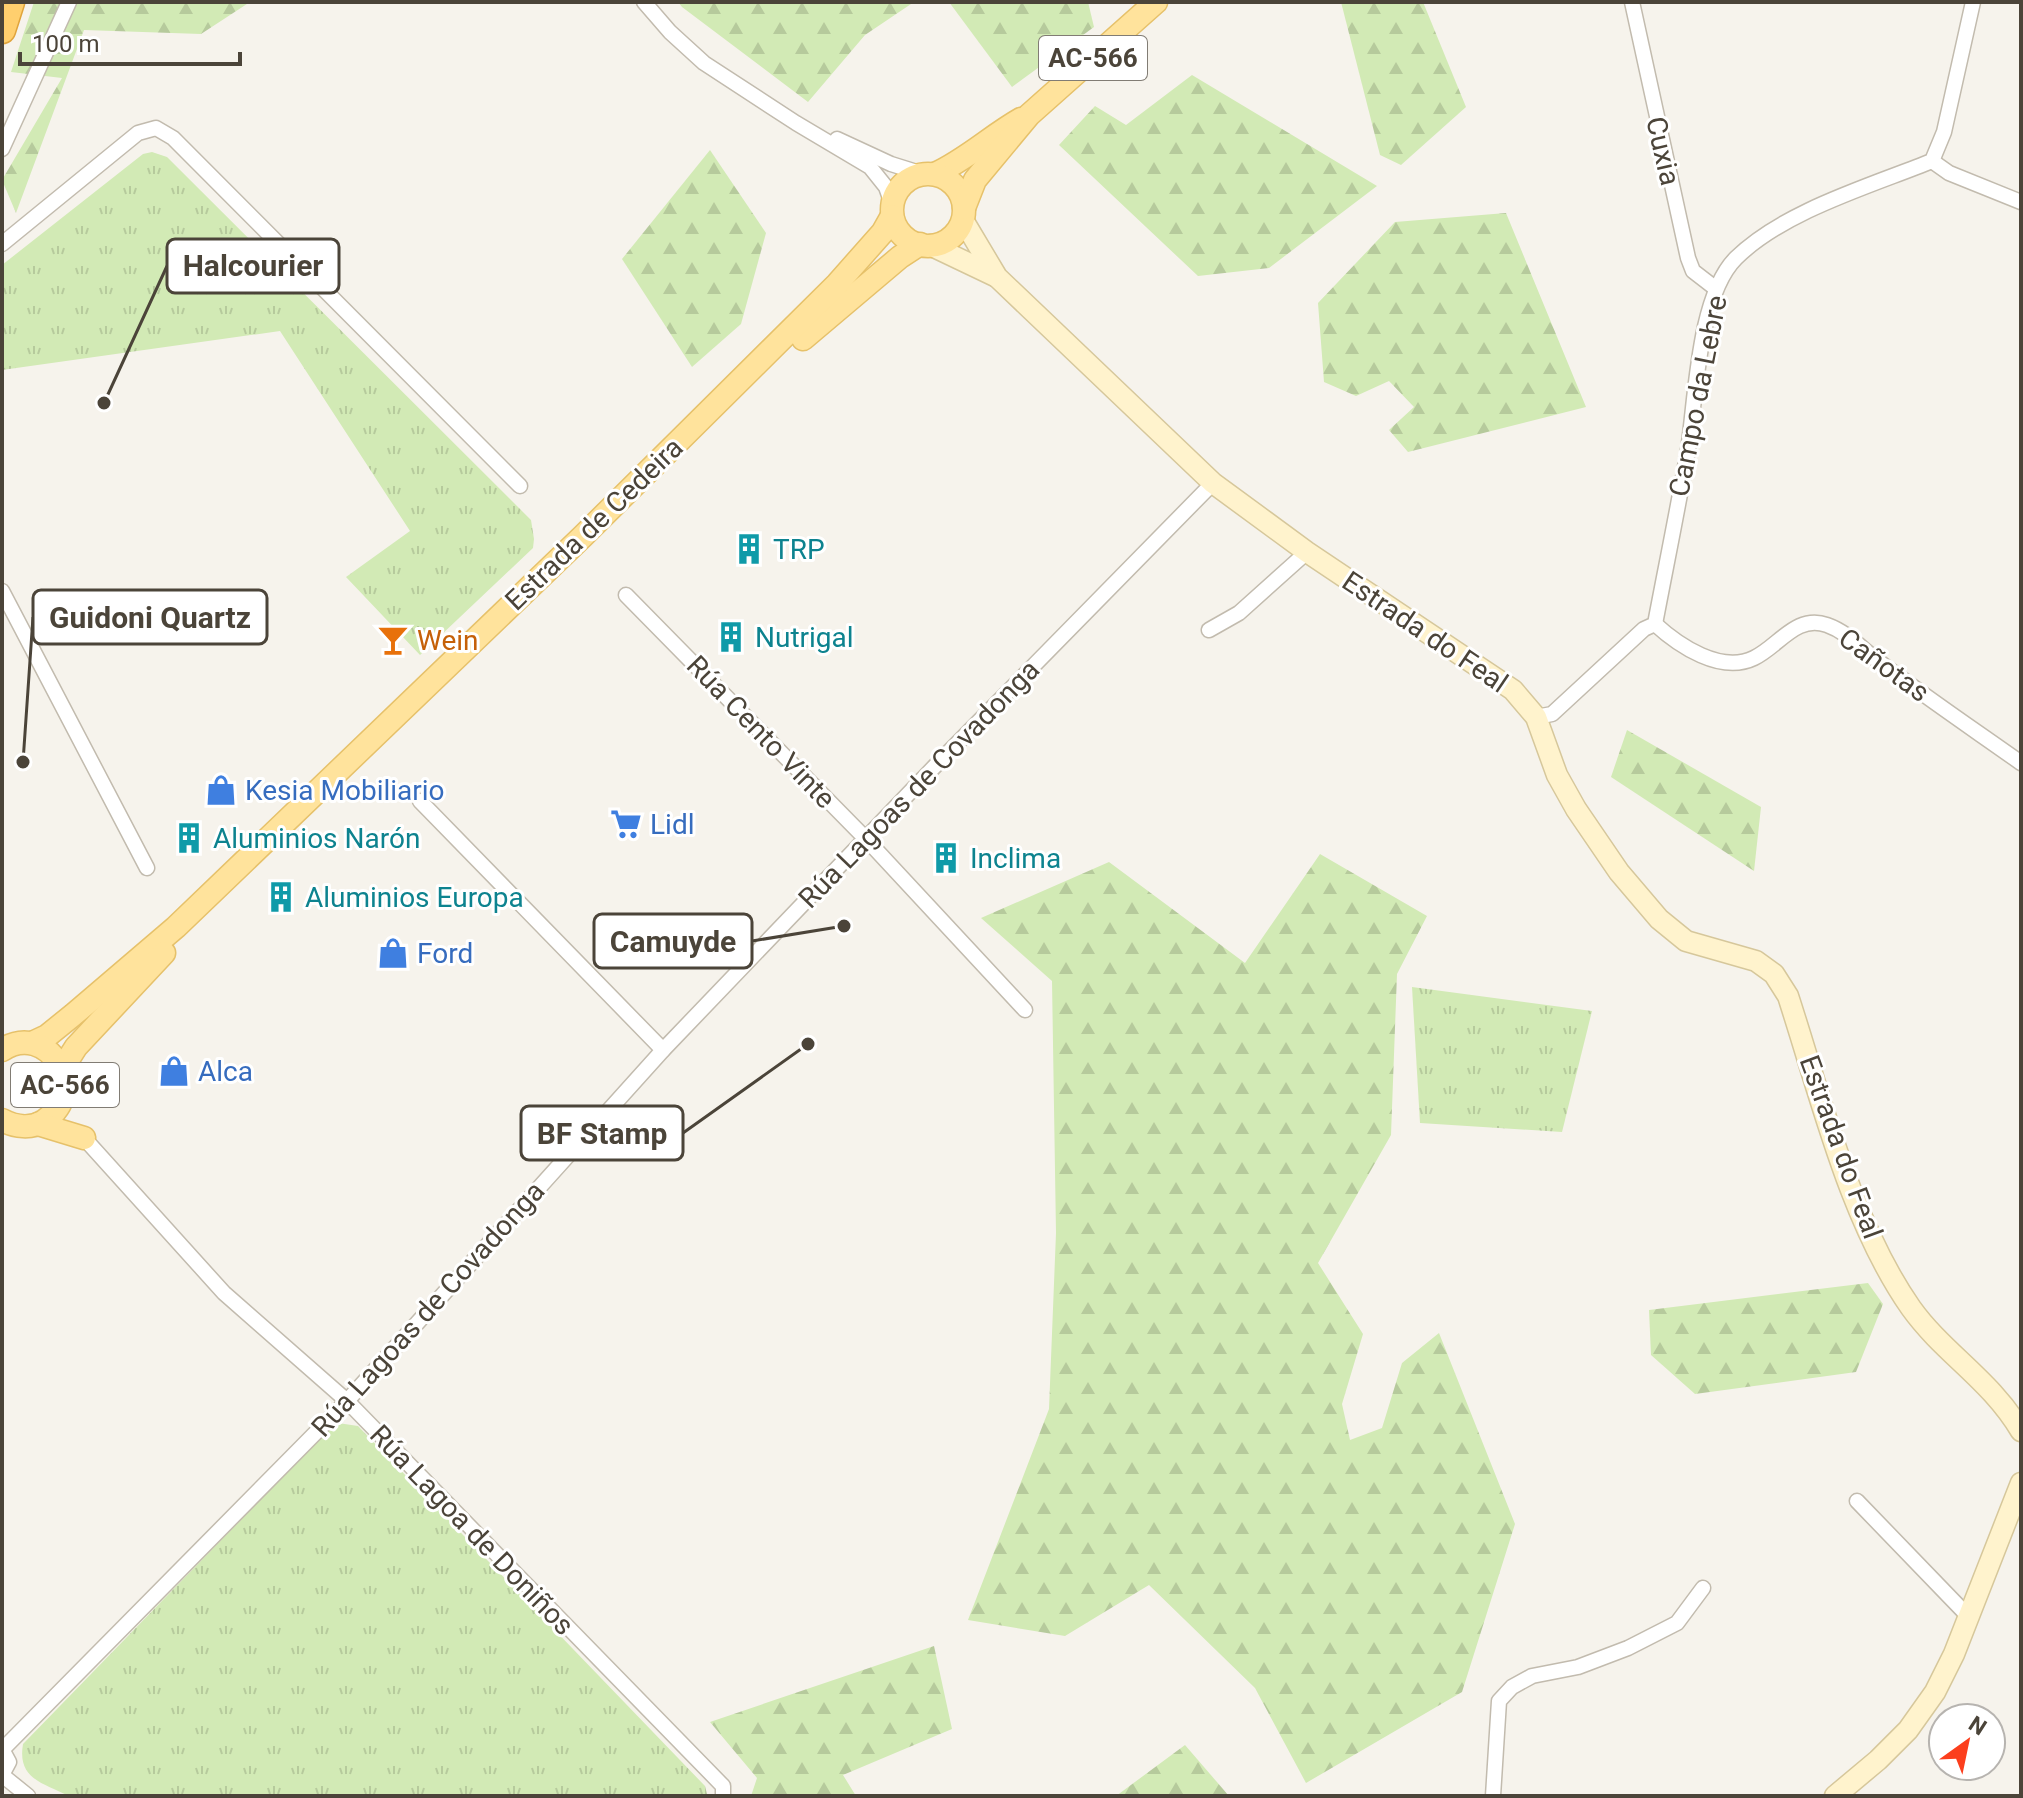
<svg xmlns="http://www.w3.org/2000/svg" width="2023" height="1798" font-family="Roboto,sans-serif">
<defs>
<pattern id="grass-tufts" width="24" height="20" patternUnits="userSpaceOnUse" patternTransform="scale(2)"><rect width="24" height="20" fill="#d2eab5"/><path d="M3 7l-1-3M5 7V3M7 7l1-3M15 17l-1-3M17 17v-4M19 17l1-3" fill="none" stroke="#b6ca9c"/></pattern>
<pattern id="forest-firs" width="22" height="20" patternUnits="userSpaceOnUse" patternTransform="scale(2)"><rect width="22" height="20" fill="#d2eab5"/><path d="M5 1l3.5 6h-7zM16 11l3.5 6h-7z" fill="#b6ca9c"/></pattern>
</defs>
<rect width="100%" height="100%" fill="#f6f3ec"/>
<!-- grass -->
<g fill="url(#grass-tufts)">
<polygon points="152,152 167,157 531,520 534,539 533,548 420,655 346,577 410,531 280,331 2,370 2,265 143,154"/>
<polygon points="1412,987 1592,1011 1562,1132 1420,1123"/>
<path d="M338,1423L358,1426L705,1786L707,1794L704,1796H69C43,1783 17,1779 23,1744L330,1428Z"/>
</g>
<!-- forest -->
<g fill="url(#forest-firs)">
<polygon points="34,2 250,2 201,34 84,30 16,213 2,180 62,78 11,72"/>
<polygon points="678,2 914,2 865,35 808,102 682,7"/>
<polygon points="949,2 1088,2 1094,27 1012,87"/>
<polygon points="1341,2 1423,2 1466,107 1401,165 1380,155"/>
<polygon points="1192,75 1377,186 1269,268 1198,276 1059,145 1095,106 1126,125"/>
<polygon points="710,150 766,233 741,324 692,367 622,259"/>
<polygon points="1506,213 1586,407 1408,452 1389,430 1414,407 1389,381 1356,396 1324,382 1318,303 1395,222"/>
<polygon points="1627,730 1761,807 1754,871 1611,777"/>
<polygon points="1320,854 1427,916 1397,974 1391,1135 1318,1263 1363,1334 1342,1404 1350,1440 1382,1428 1402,1363 1439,1333 1515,1524 1462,1692 1306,1783 1255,1688 1149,1585 1065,1636 968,1620 1049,1409 1056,1233 1052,981 981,918 1109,862 1245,963"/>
<polygon points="1868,1283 1883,1304 1856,1372 1695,1394 1651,1355 1649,1310"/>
<polygon points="934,1646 952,1729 843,1775 856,1796 751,1796 757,1778 710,1722"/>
<polygon points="1185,1745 1229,1796 1116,1796"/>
</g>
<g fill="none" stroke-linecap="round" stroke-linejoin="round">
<defs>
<g id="street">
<polyline points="644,2 670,32 704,63 796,123 870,167 886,187 892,204"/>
<polyline points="1632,2 1688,258 1693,271 1715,288"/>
<polyline points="837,139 891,164 923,174"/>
<polyline points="2,149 69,2"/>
<polyline points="1932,161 1949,173 2021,202"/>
<polyline points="2,244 138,133 156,128 173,138 520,486"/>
<polyline points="2,591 147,868"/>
<polyline points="626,595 866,839 1025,1010"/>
<path d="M1655,624C1679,646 1721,674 1754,658C1779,646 1796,614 1827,625C1847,632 1861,648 1877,660C1924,696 1973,729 2021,763"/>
<polyline points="1209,630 1239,613 1307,552"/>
<path d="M1536,717L1552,714L1644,629L1655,624C1666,566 1678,508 1688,450C1696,397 1698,296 1736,258C1784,211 1870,186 1932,161L1944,132L1973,2"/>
<polyline points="420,801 663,1050"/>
<polyline points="84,1138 224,1293 347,1401 723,1786 723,1796"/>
<polyline points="1857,1501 1969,1617"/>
<polyline points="2,1749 9,1762 2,1775"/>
<polyline points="3,1749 347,1401 663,1050 936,765 1213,483"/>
<polyline points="2,1775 28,1796"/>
<polyline points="1493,1796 1499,1701 1512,1687 1532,1676 1578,1667 1628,1648 1677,1623 1703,1588"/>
</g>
<g id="secondary">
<path d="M963,220L997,277L1213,483L1307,552L1513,690L1536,717L1557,775L1576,809L1619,872L1659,919L1686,941L1756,961L1774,974L1788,996C1821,1097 1850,1221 1911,1308C1944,1354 1990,1379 2021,1431"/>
<polyline points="930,245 995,276"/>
<polyline points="1835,1796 1878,1760 1908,1730 1935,1692 1954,1654 2021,1483"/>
</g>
<g id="primary">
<path d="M935,174C966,160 991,136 1021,119"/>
<circle cx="928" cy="210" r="36"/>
<polyline points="964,208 975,180 1029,115 1156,2"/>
<polyline points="803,339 900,257 920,244"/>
<polyline points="32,1043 47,1036 73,1015 176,927 583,536 837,284 883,232 892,216"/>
<path d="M2,1050C47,1020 91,1090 44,1121C31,1129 15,1127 2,1120"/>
<polyline points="62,1069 76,1047 164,953"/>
<polyline points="38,1124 84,1138"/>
</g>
<polyline id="highway" points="2,30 11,2"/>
</defs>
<!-- street casing -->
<use href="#street" stroke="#c2bbae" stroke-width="17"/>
<!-- secondary casing -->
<use href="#secondary" stroke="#d6c79b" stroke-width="23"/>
<!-- primary casing -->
<use href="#primary" stroke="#e6c16a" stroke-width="25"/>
<!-- highway casing -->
<use href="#highway" stroke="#e0a43c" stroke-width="29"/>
<!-- street -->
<use href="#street" stroke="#fff" stroke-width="14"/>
<!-- secondary -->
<use href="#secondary" stroke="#fff3cd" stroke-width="20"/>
<!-- primary -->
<use href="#primary" stroke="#ffe39c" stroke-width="22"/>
<!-- highway -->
<use href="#highway" stroke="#ffcf6e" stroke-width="26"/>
</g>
<!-- icons -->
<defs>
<symbol id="building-bare" viewBox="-9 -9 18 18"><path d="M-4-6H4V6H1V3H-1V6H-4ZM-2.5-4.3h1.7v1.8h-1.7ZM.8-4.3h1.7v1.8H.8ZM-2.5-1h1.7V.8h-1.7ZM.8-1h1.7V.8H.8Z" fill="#0f9aa8" stroke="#fff" stroke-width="2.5" paint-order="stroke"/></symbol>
<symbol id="bar-bare" viewBox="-9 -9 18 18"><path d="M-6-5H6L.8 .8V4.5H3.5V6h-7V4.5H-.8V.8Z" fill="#e8710a" stroke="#fff" stroke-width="2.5" paint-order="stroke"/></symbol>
<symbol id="shop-bare" viewBox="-9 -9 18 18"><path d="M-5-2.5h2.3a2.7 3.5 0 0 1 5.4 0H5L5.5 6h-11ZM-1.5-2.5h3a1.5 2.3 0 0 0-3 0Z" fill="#3f7fe0" stroke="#fff" stroke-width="2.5" paint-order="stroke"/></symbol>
<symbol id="supermarket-bare" viewBox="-9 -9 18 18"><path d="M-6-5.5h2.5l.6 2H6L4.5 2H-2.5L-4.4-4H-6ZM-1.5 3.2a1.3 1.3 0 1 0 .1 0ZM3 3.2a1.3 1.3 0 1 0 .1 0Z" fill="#3f7fe0" stroke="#fff" stroke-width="2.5" paint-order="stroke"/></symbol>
</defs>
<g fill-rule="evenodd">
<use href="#building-bare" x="727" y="527" width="44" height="44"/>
<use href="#building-bare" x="709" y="615" width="44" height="44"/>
<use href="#bar-bare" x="371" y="618" width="44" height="44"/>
<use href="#shop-bare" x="199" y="768" width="44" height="44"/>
<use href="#supermarket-bare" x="604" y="802" width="44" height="44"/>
<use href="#building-bare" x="167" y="816" width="44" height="44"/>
<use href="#building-bare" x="924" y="836" width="44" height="44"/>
<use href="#building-bare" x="259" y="875" width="44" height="44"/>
<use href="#shop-bare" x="371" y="931" width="44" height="44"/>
<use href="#shop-bare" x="152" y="1049" width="44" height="44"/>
</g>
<g text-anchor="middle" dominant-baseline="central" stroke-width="6" stroke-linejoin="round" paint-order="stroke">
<!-- shield labels -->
<g fill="#fff" stroke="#817c74" stroke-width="2">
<rect x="1039" y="36" width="108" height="44" rx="6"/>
<rect x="11" y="1063" width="108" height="44" rx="6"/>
</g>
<g font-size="26" font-weight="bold" fill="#4b4439">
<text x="1093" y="58">AC-566</text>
<text x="65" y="1085">AC-566</text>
</g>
<!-- street labels -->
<g font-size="28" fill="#4b4439" stroke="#fff">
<text transform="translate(1663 151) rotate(77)">Cuxia</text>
<text transform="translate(1698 396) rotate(-79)">Campo da Lebre</text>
<text transform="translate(594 524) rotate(-44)">Estrada de Cedeira</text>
<text transform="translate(1425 632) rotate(34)">Estrada do Feal</text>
<text transform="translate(1884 665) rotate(36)">Cañotas</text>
<text transform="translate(761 732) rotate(46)">Rúa Cento Vinte</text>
<text transform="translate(919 784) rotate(-46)">Rúa Lagoas de Covadonga</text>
<text transform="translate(1841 1147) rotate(70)">Estrada do Feal</text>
<text transform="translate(428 1309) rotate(-48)">Rúa Lagoas de Covadonga</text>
<text transform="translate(472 1530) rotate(46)">Rúa Lagoa de Doniños</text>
</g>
<!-- culture labels -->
<g font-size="28" fill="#0d838f" stroke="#fff" text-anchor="start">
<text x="773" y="549">TRP</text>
<text x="755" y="637">Nutrigal</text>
<text x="213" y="838">Aluminios Narón</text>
<text x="970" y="858">Inclima</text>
<text x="305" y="897">Aluminios Europa</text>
</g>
<!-- food labels -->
<g font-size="28" fill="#c56008" stroke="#fff" text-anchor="start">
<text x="417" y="640">Wein</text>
</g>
<!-- shop labels -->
<g font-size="28" fill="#366cbe" stroke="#fff" text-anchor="start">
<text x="245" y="790">Kesia Mobiliario</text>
<text x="650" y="824">Lidl</text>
<text x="417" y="953">Ford</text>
<text x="198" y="1071">Alca</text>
</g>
</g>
<!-- callouts -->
<path fill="none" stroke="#4b4439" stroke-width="3" d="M104 403L167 266M23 762L33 617M844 926L752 941M808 1044L683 1133"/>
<g fill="#4b4439" stroke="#fff" stroke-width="3">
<circle cx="104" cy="403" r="8"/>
<circle cx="23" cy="762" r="8"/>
<circle cx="844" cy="926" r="8"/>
<circle cx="808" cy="1044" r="8"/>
</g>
<g fill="#fff" stroke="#4b4439" stroke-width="3">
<rect x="167" y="239" width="172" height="54" rx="8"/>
<rect x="33" y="590" width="234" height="54" rx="8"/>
<rect x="594" y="914" width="158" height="54" rx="8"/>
<rect x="521" y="1106" width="162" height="54" rx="8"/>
</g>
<g font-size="30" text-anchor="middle" font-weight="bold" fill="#4b4439">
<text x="253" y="276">Halcourier</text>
<text x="150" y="628">Guidoni Quartz</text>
<text x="673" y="952">Camuyde</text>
<text x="602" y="1144">BF Stamp</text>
</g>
<!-- border -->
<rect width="2023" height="1798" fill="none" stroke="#4b4439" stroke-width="8"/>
<!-- north arrow -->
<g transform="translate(1967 1742) rotate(33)"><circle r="38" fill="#ffffff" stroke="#b7b4b0" stroke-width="2"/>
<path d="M0-6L14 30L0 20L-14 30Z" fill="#fc3f1d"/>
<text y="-12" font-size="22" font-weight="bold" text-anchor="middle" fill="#4b4439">N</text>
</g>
<!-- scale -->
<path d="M20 52v12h220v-12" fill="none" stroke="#4b4439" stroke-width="4"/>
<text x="32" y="52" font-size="24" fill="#4b4439" stroke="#ffffff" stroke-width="6" paint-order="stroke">100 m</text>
</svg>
